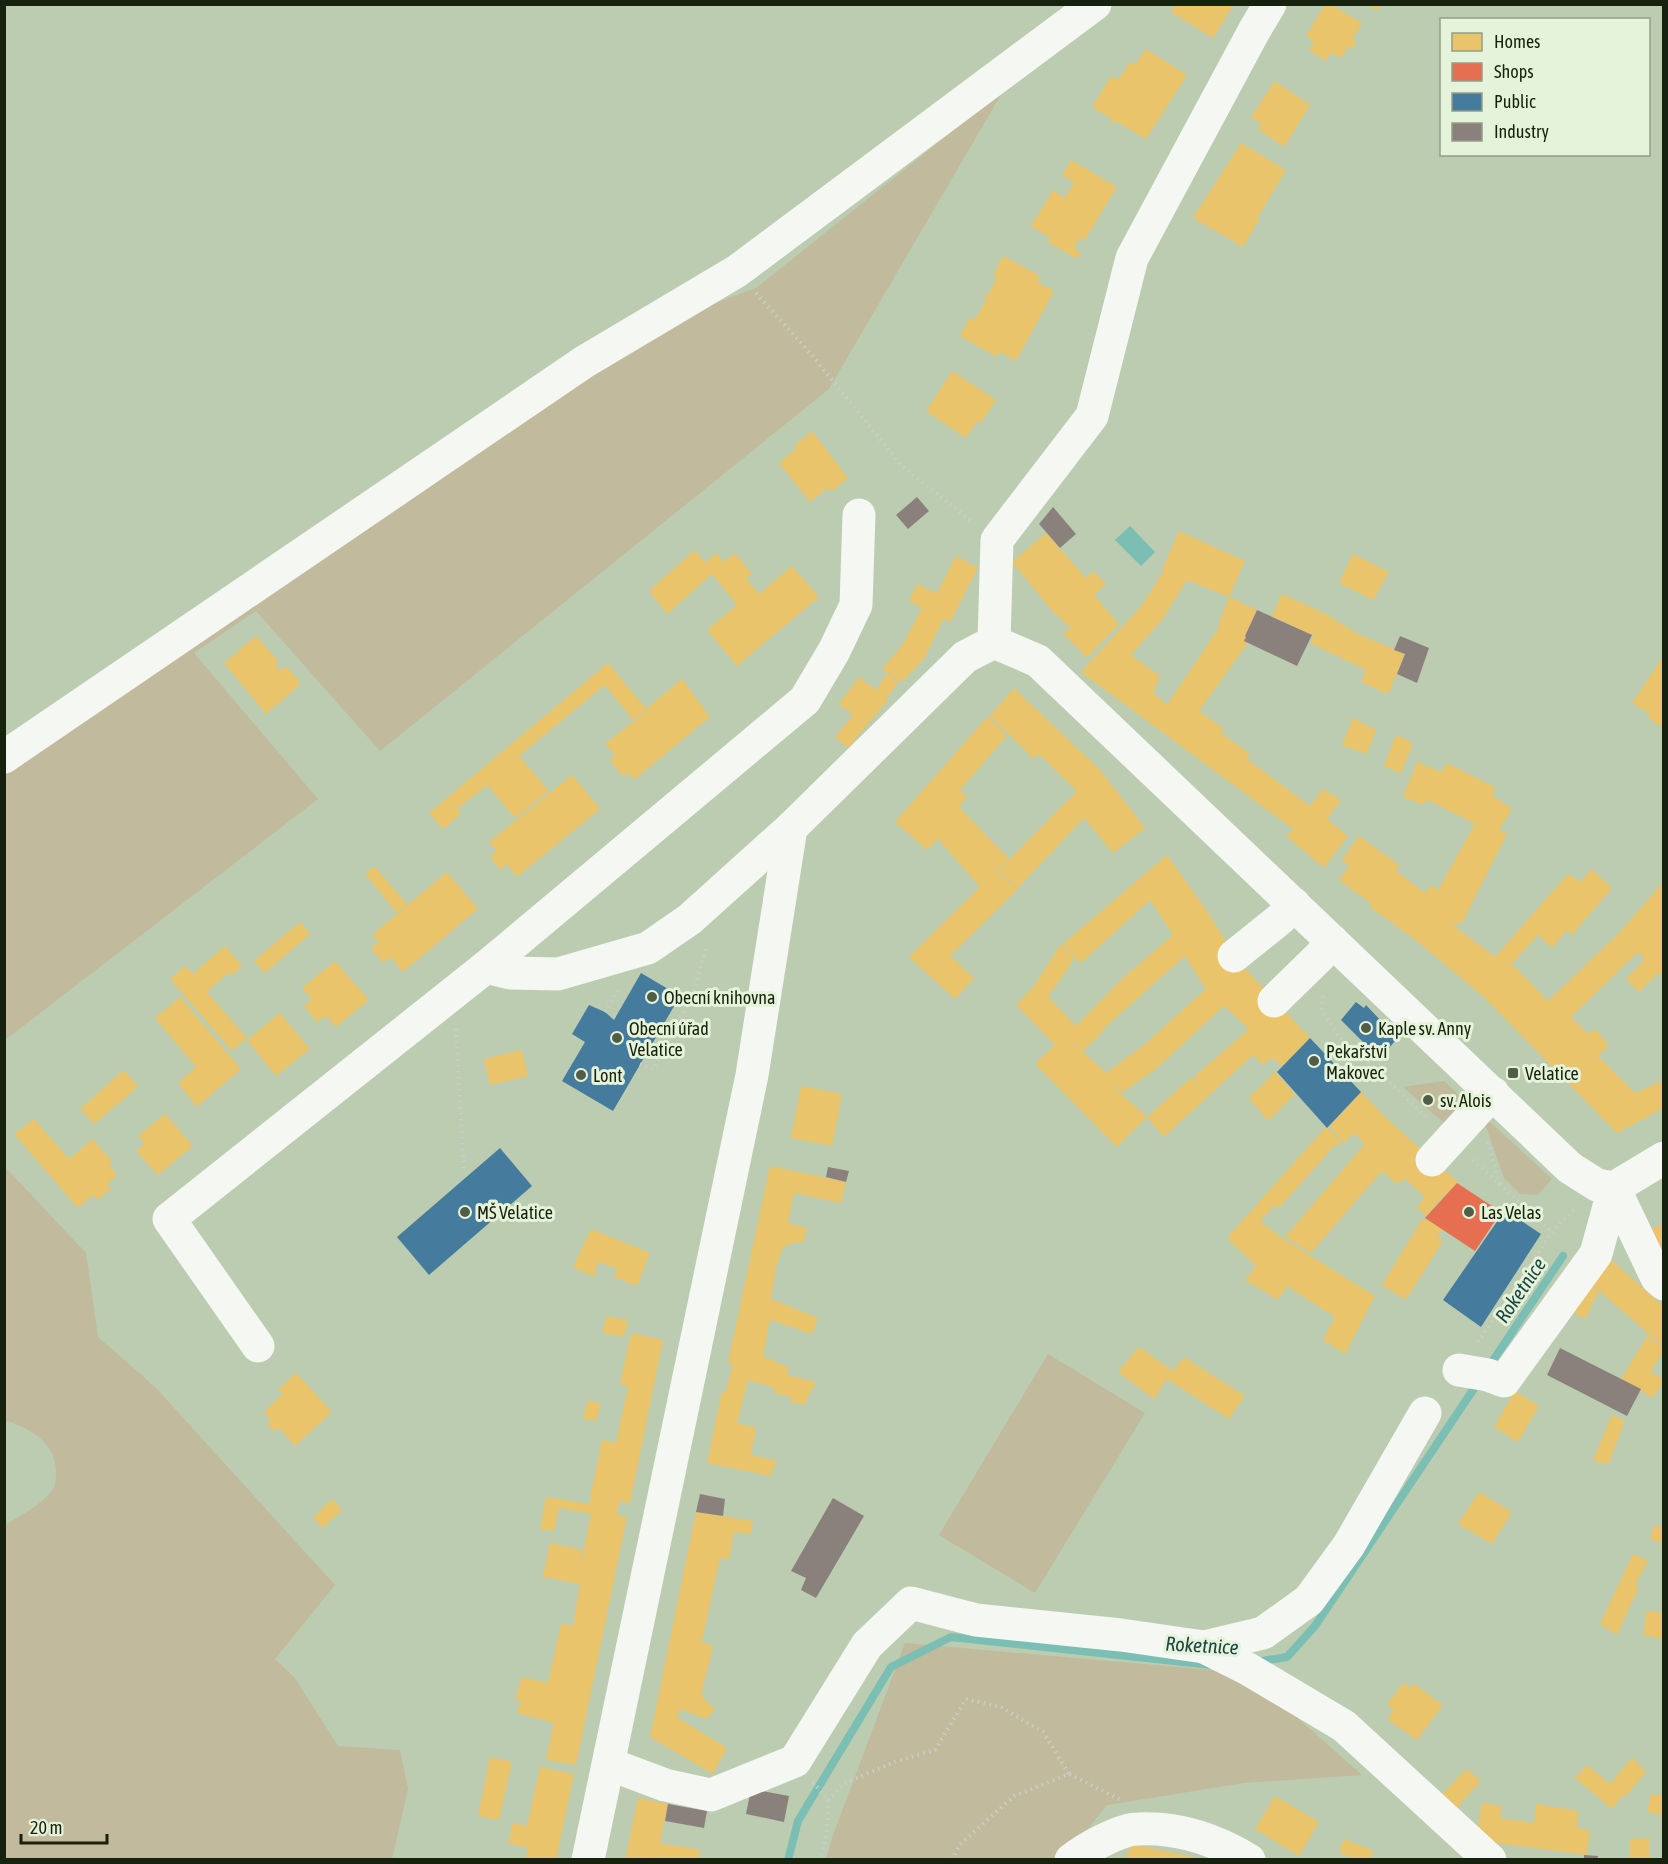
<svg xmlns="http://www.w3.org/2000/svg" width="1668" height="1864" font-family="'Asap Condensed',sans-serif">
<rect width="100%" height="100%" fill="#bcccb0"/>
<!-- green -->
<g fill="#c1ba9c">
<polygon points="1003,91 829,389 380,751 256,611 194,653 318,799 5,1040 5,767 643,330 756,288"/>
<polygon points="1444,1081 1471,1106 1451,1129 1403,1087"/>
<polygon points="1489,1121 1552,1179 1538,1195 1520,1194 1504,1178 1485,1124"/>
<path d="M5,1167L86,1253L98,1337L155,1387L335,1585L275,1659L294,1677L338,1746L400,1750L408,1789L392,1859H5V1525C21,1515 42,1505 53,1489C56,1484 56,1477 56,1471C55,1441 30,1429 5,1420Z"/>
<polygon points="1048,1354 1145,1413 1035,1593 939,1535"/>
<polygon points="905,1643 1247,1673 1362,1775 1244,1783 1107,1805 1064,1859 826,1860 833,1835"/>
</g>
<!-- water -->
<polygon fill="#7bbeb4" points="1130,526 1155,552 1141,566 1115,540"/>
<!-- homes -->
<g fill="#e9c46a" fill-rule="evenodd">
<polygon points="1176,4 1234,4 1213,38 1171,12"/>
<polygon points="1325,4 1330,4 1362,23 1352,40 1357,42 1353,49 1349,46 1341,58 1331,53 1326,61 1309,50 1314,42 1306,36"/>
<polygon points="1368,4 1382,4 1377,11"/>
<polygon points="1146,49 1187,75 1146,139 1116,121 1114,124 1111,122 1112,119 1092,107 1111,76 1118,80 1130,62 1135,65"/>
<polygon points="1275,81 1310,105 1284,147 1258,129 1261,124 1251,117"/>
<polygon points="1241,143 1286,170 1258,217 1260,218 1243,247 1193,218"/>
<polygon points="1071,160 1117,187 1084,241 1080,238 1074,248 1081,253 1077,259 1048,242 1050,238 1031,226 1053,190 1065,198 1074,182 1062,175"/>
<polygon points="1003,256 1040,276 1037,282 1054,291 1016,361 1000,352 997,357 960,336 970,317 975,320 987,298 982,296 982,294 987,296 997,278 993,275"/>
<polygon points="952,371 996,400 981,423 977,421 966,438 926,411"/>
<polygon points="812,431 848,478 831,492 828,488 810,502 779,463 796,449 794,446"/>
<polygon points="1179,531 1245,561 1229,597 1187,580 1162,620 1131,655 1160,676 1153,693 1167,705 1220,626 1218,625 1229,597 1257,610 1245,636 1246,637 1244,641 1248,643 1199,711 1224,729 1221,733 1250,754 1247,759 1310,806 1323,789 1341,800 1327,819 1348,836 1324,868 1286,836 1293,829 1081,672 1143,604 1164,570 1162,570"/>
<polygon points="1046,533 1086,578 1093,571 1106,584 1094,595 1119,624 1087,658 1063,633 1071,628 1054,613 1012,562"/>
<polygon points="695,550 705,563 716,553 724,562 735,553 752,574 746,578 759,594 792,566 819,597 737,666 707,630 737,605 712,574 667,614 649,591"/>
<polygon points="1353,554 1389,572 1373,600 1339,583"/>
<polygon points="956,556 978,568 950,622 943,619 924,659 902,682 882,669 902,646 922,608 909,601 917,584 937,593"/>
<polygon points="1282,594 1326,614 1356,633 1405,654 1388,694 1361,682 1366,670 1310,643 1314,636 1272,616"/>
<polygon points="256,636 279,662 275,665 280,670 283,668 288,668 299,681 299,686 266,714 224,663"/>
<polygon points="1664,655 1664,723 1660,726 1648,718 1650,714 1632,703"/>
<polygon points="608,663 647,710 633,720 605,685 519,756 549,791 515,818 487,785 457,809 461,814 443,829 429,813"/>
<polygon points="887,673 899,682 886,699 888,700 848,748 835,737 853,715 839,704 859,677 876,690"/>
<polygon points="682,679 710,717 634,780 629,773 623,777 610,760 615,755 605,744 648,710 647,708"/>
<polygon points="1014,688 1100,770 1145,828 1113,853 1084,818 1018,888 998,871 1077,791 1039,754 1034,759 990,716"/>
<polygon points="988,716 1007,736 960,790 967,797 959,807 1009,859 996,871 1018,889 950,956 974,978 955,999 909,957 980,887 938,839 927,850 895,822"/>
<polygon points="1353,718 1376,730 1367,754 1342,745"/>
<polygon points="1396,735 1413,743 1401,773 1384,766"/>
<polygon points="1417,762 1441,772 1447,763 1496,788 1492,795 1512,809 1499,830 1507,834 1462,923 1453,925 1495,957 1568,874 1581,882 1591,869 1612,888 1572,935 1567,930 1552,948 1538,935 1509,967 1513,965 1548,1001 1620,932 1664,881 1664,977 1659,972 1639,992 1626,979 1645,959 1638,952 1571,1017 1588,1034 1595,1029 1609,1045 1598,1056 1635,1093 1664,1080 1664,1108 1617,1133 1484,997 1413,938 1370,907 1372,904 1339,880 1349,866 1342,860 1359,836 1399,865 1396,871 1425,893 1431,885 1438,890 1475,824 1428,800 1423,805 1403,797"/>
<polygon points="572,775 600,809 517,877 507,864 501,870 490,857 497,851 489,842"/>
<path d="M1167,855L1207,911L1237,960L1310,1038L1283,1066L1271,1058L1263,1065L1253,1055L1164,1137L1147,1117L1192,1077L1202,1089L1194,1077L1249,1029L1224,1006L1157,1068L1122,1093L1111,1080L1120,1093L1147,1117L1117,1147L1035,1064L1055,1045L1016,1005L1034,986L1061,944L1075,958L1048,997L1076,1026L1123,978L1173,935L1150,900L1081,963L1063,944ZM1185,956L1206,989L1144,1045L1106,1073L1066,1036L1083,1051L1102,1033L1101,1031Z"/>
<polygon points="374,866 407,904 397,913 365,874"/>
<polygon points="447,872 478,909 403,972 390,957 383,963 371,948 379,942 372,935"/>
<polygon points="300,922 310,934 265,973 254,961"/>
<polygon points="225,946 242,966 231,976 228,973 207,992 247,1038 232,1051 170,979 185,966 193,974"/>
<polygon points="335,961 369,1000 336,1027 326,1016 317,1022 304,1006 312,1000 302,988"/>
<polygon points="180,997 241,1069 197,1107 178,1083 196,1067 155,1018"/>
<polygon points="280,1013 310,1049 276,1076 247,1040"/>
<polygon points="522,1050 528,1076 490,1085 484,1059"/>
<polygon points="124,1070 138,1087 94,1124 80,1109"/>
<polygon points="1275,1072 1295,1094 1268,1121 1249,1098"/>
<polygon points="801,1086 842,1094 832,1146 791,1138"/>
<polygon points="1361,1092 1388,1120 1458,1182 1433,1207 1428,1217 1417,1208 1425,1197 1404,1178 1398,1185 1382,1171 1311,1253 1285,1237 1365,1144 1354,1133 1344,1143 1329,1126"/>
<polygon points="165,1114 193,1146 158,1175 136,1151 145,1144 138,1136"/>
<polygon points="34,1119 69,1159 93,1139 113,1163 109,1165 117,1175 107,1184 111,1189 97,1200 93,1195 78,1208 14,1134"/>
<polygon points="1326,1127 1342,1142 1339,1146 1336,1144 1279,1208 1275,1205 1260,1221 1282,1238 1375,1296 1345,1354 1323,1340 1335,1317 1287,1286 1278,1300 1245,1280 1256,1266 1227,1238"/>
<polygon points="770,1166 846,1182 841,1203 794,1193 788,1223 807,1228 803,1243 796,1242 783,1247 776,1267 771,1299 818,1318 812,1334 770,1320 763,1356 789,1368 787,1375 816,1382 804,1405 790,1402 791,1397 774,1393 775,1388 748,1380 737,1423 756,1428 751,1455 777,1461 770,1476 707,1463 722,1391 726,1392 733,1363 728,1362"/>
<polygon points="1423,1218 1443,1229 1437,1237 1443,1241 1406,1300 1382,1285"/>
<polygon points="1664,1223 1664,1252 1651,1230"/>
<polygon points="591,1229 650,1253 637,1286 614,1277 618,1269 598,1262 594,1277 573,1267"/>
<polygon points="1609,1258 1664,1307 1664,1347 1588,1281"/>
<polygon points="1586,1280 1599,1291 1585,1319 1570,1310"/>
<polygon points="606,1316 628,1320 624,1337 603,1333"/>
<polygon points="631,1333 663,1340 630,1503 619,1501 617,1515 627,1517 576,1765 546,1760 554,1723 517,1713 521,1700 515,1699 522,1677 548,1683 561,1624 573,1626 580,1584 543,1577 550,1543 582,1550 581,1565 591,1514 559,1508 554,1531 540,1529 546,1497 589,1504 602,1440 616,1443 628,1386 620,1384"/>
<polygon points="1648,1335 1664,1349 1651,1372 1664,1380 1653,1398 1621,1379"/>
<polygon points="1139,1347 1173,1371 1184,1357 1245,1396 1229,1419 1167,1379 1154,1399 1118,1372"/>
<polygon points="296,1373 332,1412 295,1446 280,1429 273,1430 268,1425 270,1419 264,1412 283,1394 278,1390"/>
<polygon points="1515,1391 1539,1406 1518,1442 1494,1427"/>
<polygon points="587,1401 601,1403 596,1421 583,1419"/>
<polygon points="1612,1415 1625,1421 1608,1465 1593,1460"/>
<polygon points="1479,1492 1512,1512 1492,1544 1458,1524"/>
<polygon points="332,1499 342,1510 323,1528 313,1518"/>
<polygon points="696,1512 753,1521 751,1534 734,1532 729,1559 720,1558 702,1641 697,1640 713,1646 701,1695 715,1710 706,1719 679,1709 678,1718 727,1748 713,1774 650,1737"/>
<polygon points="1654,1525 1664,1528 1664,1543 1650,1539"/>
<polygon points="1633,1554 1648,1561 1635,1585 1639,1587 1617,1635 1600,1624"/>
<polygon points="1646,1611 1664,1613 1664,1638 1644,1636"/>
<polygon points="1403,1683 1410,1688 1413,1683 1443,1705 1417,1740 1387,1719 1394,1710 1387,1705"/>
<polygon points="490,1757 512,1762 499,1820 478,1816"/>
<polygon points="1632,1757 1646,1772 1625,1797 1623,1795 1612,1809 1575,1778 1587,1765 1610,1784"/>
<polygon points="540,1767 574,1774 556,1860 525,1860 528,1848 508,1843 513,1823 527,1826"/>
<polygon points="1466,1769 1481,1781 1452,1813 1437,1800"/>
<polygon points="1651,1794 1664,1796 1664,1815 1647,1812"/>
<polygon points="1275,1796 1319,1822 1299,1856 1255,1829"/>
<polygon points="638,1798 668,1804 660,1843 700,1850 698,1860 661,1860 650,1857 649,1860 625,1860"/>
<polygon points="1482,1803 1502,1806 1500,1818 1534,1823 1536,1804 1578,1811 1577,1828 1590,1830 1587,1855 1487,1842 1477,1833"/>
<polygon points="1650,1838 1650,1860 1629,1860 1629,1839"/>
<polygon points="1344,1839 1374,1851 1369,1860 1356,1860 1339,1852"/>
<polygon points="1131,1844 1202,1859 1202,1860 1126,1860"/>
</g>
<!-- shops -->
<polygon fill="#e76f51" points="1457,1183 1501,1212 1475,1251 1425,1218"/>
<!-- public -->
<g fill="#457b9d">
<polygon points="641,973 680,996 613,1111 562,1081 585,1042 572,1034 589,1005 605,1012 614,1020"/>
<polygon points="1356,1002 1364,1008 1366,1005 1385,1025 1384,1029 1395,1041 1384,1054 1373,1045 1368,1047 1341,1020"/>
<polygon points="1310,1038 1361,1092 1327,1128 1277,1072"/>
<polygon points="500,1148 532,1186 429,1275 397,1237"/>
<polygon points="1505,1210 1541,1234 1481,1327 1443,1300"/>
</g>
<!-- industry -->
<g fill="#8a817c">
<polygon points="917,497 929,511 908,529 896,515"/>
<polygon points="1053,507 1076,534 1060,548 1039,524"/>
<polygon points="1257,610 1312,635 1297,666 1244,641 1246,637 1245,636"/>
<polygon points="1400,636 1429,648 1417,683 1397,674 1405,654 1394,650"/>
<polygon points="828,1167 849,1171 846,1182 826,1177"/>
<polygon points="1560,1348 1641,1389 1627,1416 1547,1375"/>
<polygon points="700,1494 725,1499 723,1516 696,1512"/>
<polygon points="833,1498 864,1516 816,1598 801,1590 806,1578 791,1571"/>
<polygon points="751,1789 789,1796 784,1822 746,1814"/>
<polygon points="668,1804 707,1811 704,1828 665,1821"/>
<polygon points="1584,1855 1598,1856 1597,1860 1584,1860"/>
</g>
<g fill="none" stroke-linecap="round" stroke-linejoin="round">
<!-- stream -->
<g stroke="#7bbeb4" stroke-width="8">
<polyline points="1488,1368 1563,1256"/>
<polyline points="1256,1662 1287,1657 1315,1626 1479,1381"/>
<polyline points="788,1860 798,1821 891,1667 951,1637 1211,1665"/>
</g>
<!-- path -->
<g stroke="#cacfc6" stroke-width="4" stroke-dasharray="1.5 4.5" stroke-linecap="butt">
<polyline points="756,293 811,354 902,466 972,522"/>
<polyline points="1323,996 1322,1010 1338,1035 1428,1118"/>
<polyline points="605,1012 620,987"/>
<polyline points="456,1029 464,1173"/>
<polyline points="640,1064 653,1069 692,996 707,945"/>
<polyline points="1488,1142 1500,1184"/>
<polyline points="1473,1160 1552,1232"/>
<polyline points="1478,1342 1552,1232 1576,1207"/>
<polyline points="813,1782 828,1800 827,1833 820,1860"/>
<polyline points="828,1800 843,1784 897,1761 935,1750 966,1699 1001,1707 1043,1732 1069,1774"/>
<polyline points="952,1860 960,1844 1014,1796 1069,1774 1123,1801"/>
</g>
<!-- minor -->
<g stroke="#f5f7f3" stroke-width="33">
<polyline points="994,642 997,540 1092,416 1132,258 1254,31 1270,4"/>
<polyline points="4,757 584,362 737,271 1095,4"/>
<polyline points="1234,956 1280,919 1294,904"/>
<polyline points="486,967 510,973 558,974 648,948 690,919 791,828"/>
<polyline points="1274,1001 1320,956 1332,941"/>
<polyline points="1432,1160 1493,1093"/>
<polyline points="1614,1188 1657,1278 1664,1284"/>
<polyline points="258,1346 169,1219 486,967 805,700 834,651 856,605 859,515"/>
<polyline points="1459,1370 1488,1375 1504,1381 1596,1254 1614,1188"/>
<polyline points="1204,1647 1248,1669 1344,1726 1490,1860"/>
<polyline points="609,1764 665,1785 711,1795 795,1761 867,1645 911,1603 976,1620 1121,1635 1204,1647 1263,1633 1309,1600 1349,1545 1425,1413"/>
<polyline points="588,1860 752,1075 791,828 965,657 994,642 1038,661 1570,1168 1597,1185 1614,1188 1664,1158"/>
<path d="M1071,1860C1085,1849 1120,1829 1138,1829C1177,1827 1216,1840 1249,1860"/>
</g>
</g>
<!-- markers -->
<g fill="#505d47" stroke="#e4f3d9" stroke-width="2">
<circle cx="652" cy="997" r="6"/>
<circle cx="1366" cy="1028" r="6"/>
<circle cx="617" cy="1038" r="6"/>
<circle cx="1314" cy="1061" r="6"/>
<rect x="1507" y="1067" width="12" height="12" rx="3"/>
<circle cx="581" cy="1075" r="6"/>
<circle cx="1428" cy="1100" r="6"/>
<circle cx="465" cy="1212" r="6"/>
<circle cx="1469" cy="1212" r="6"/>
</g>
<g text-anchor="middle" dominant-baseline="central" stroke-width="6" stroke-linejoin="round" paint-order="stroke">
<!-- poi labels -->
<g font-size="18" fill="#16210e" stroke="#e4f3d9" text-anchor="start">
<text x="664" y="997">Obecní knihovna</text>
<text x="629" y="1028">Obecní úřad<tspan x="629" dy="21">Velatice</tspan></text>
<text x="1378" y="1028">Kaple sv. Anny</text>
<text x="1326" y="1051">Pekařství<tspan x="1326" dy="21">Makovec</tspan></text>
<text x="1525" y="1073">Velatice</text>
<text x="593" y="1075">Lont</text>
<text x="1440" y="1100">sv. Alois</text>
<text x="477" y="1212">MŠ Velatice</text>
<text x="1481" y="1212">Las Velas</text>
</g>
<!-- water labels -->
<g font-size="20" font-style="italic" fill="#1c4644" stroke="#e4f3d9">
<text transform="translate(1520 1290) rotate(-56)">Roketnice</text>
<text transform="translate(1202 1645) rotate(3)">Roketnice</text>
</g>
</g>
<!-- border -->
<rect width="1668" height="1864" fill="none" stroke="#16210e" stroke-width="12"/>
<!-- legend -->
<rect x="1440" y="18" width="210" height="138" fill="#e4f3d9" stroke="#929f88" stroke-width="1.5"/>
<rect x="1452" y="33" width="30" height="18" fill="#e9c46a" stroke="#929f88" stroke-width="1.5"/>
<text x="1494" y="48" font-size="18" fill="#16210e">Homes</text>
<rect x="1452" y="63" width="30" height="18" fill="#e76f51" stroke="#929f88" stroke-width="1.5"/>
<text x="1494" y="78" font-size="18" fill="#16210e">Shops</text>
<rect x="1452" y="93" width="30" height="18" fill="#457b9d" stroke="#929f88" stroke-width="1.5"/>
<text x="1494" y="108" font-size="18" fill="#16210e">Public</text>
<rect x="1452" y="123" width="30" height="18" fill="#8a817c" stroke="#929f88" stroke-width="1.5"/>
<text x="1494" y="138" font-size="18" fill="#16210e">Industry</text>
<!-- scale -->
<path d="M21 1834v9h86v-9" fill="none" stroke="#16210e" stroke-width="3"/>
<text x="30" y="1834" font-size="18" fill="#16210e" stroke="#e4f3d9" stroke-width="4.5" paint-order="stroke">20 m</text>
</svg>
